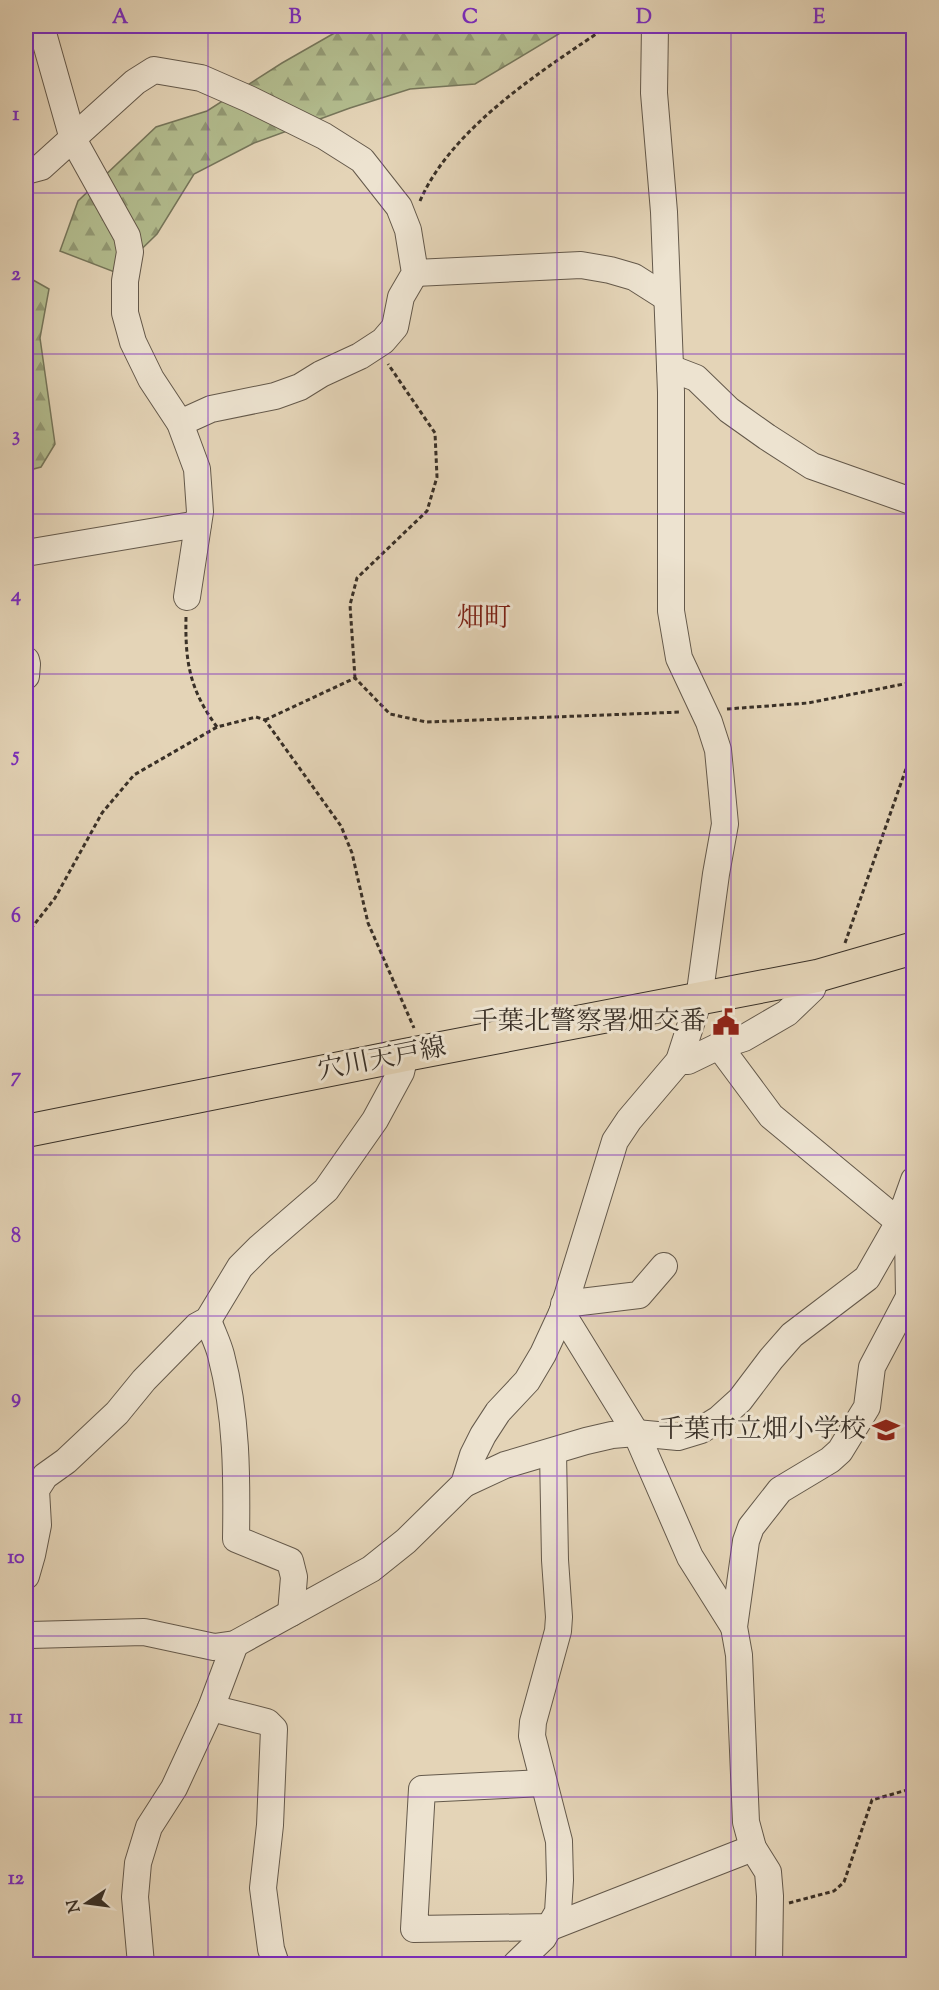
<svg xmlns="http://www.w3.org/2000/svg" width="939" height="1990" font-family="'Sorts Mill Goudy','Noto Serif JP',serif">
<defs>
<pattern id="forest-firs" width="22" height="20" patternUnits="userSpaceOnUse" patternTransform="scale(1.5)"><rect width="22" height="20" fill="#b3bd8f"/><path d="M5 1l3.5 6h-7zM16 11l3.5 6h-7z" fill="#939a75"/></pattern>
</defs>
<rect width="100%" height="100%" fill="#e4d4b7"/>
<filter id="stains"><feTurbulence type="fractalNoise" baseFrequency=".00333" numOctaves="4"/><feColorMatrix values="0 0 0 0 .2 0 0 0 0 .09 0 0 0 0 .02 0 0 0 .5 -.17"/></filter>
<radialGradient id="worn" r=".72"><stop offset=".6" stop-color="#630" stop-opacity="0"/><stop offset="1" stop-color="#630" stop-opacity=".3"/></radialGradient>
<!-- forest -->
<g fill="url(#forest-firs)" stroke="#76765b" stroke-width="1.5">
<polygon points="338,26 572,26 475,84 410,89 350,108 254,143 194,174 157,234 117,273 60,251 78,201 156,127 207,111 282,63 338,31"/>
<polygon points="26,276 49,289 40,338 55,444 41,467 26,471"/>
</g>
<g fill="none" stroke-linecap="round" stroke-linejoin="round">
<defs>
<g id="minor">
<polyline points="41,26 73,139 127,236 130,252 125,281 125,313 133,342 151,379 180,423 197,469 200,512 187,597"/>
<polyline points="26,171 41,167 135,82 154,70 201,78 249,99 324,136 362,160 399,207 408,230 415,273 401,297 395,327 383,341 360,356 321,374 300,387 275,396 211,409 180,423"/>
<polyline points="415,273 581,265 610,270 634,277 667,298"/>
<polyline points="670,368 696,378 729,410 767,437 812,466 914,502"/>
<polyline points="26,553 198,524"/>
<polyline points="26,660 27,664 26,676"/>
<polyline points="719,1046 771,1116 899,1222"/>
<polyline points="679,1061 688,1061 719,1046 744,1038 787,1013 812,989 817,976"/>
<polyline points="564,1304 639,1295 664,1266"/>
<polyline points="562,1313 636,1433 690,1557 734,1627"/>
<path d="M208,1320C212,1332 218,1343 221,1355C237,1416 237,1477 236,1539L290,1561L294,1577L291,1613"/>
<polyline points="464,1484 505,1465 586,1441 612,1435 636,1433 678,1437 701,1430 719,1419 740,1400 771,1359 792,1335 867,1278 899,1222 914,1180"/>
<polyline points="26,1576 32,1555 38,1525 36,1490 45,1476 66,1461 117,1413 144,1380 197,1326 208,1320 240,1267 260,1247 326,1190 375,1120 401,1072 405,1055"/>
<polyline points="26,1634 30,1635 144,1632 214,1647 235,1644 371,1569 406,1541 464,1484 473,1455 483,1435 498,1412 527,1381 543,1354 562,1313 615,1141 629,1120 679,1061 699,999 716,874 725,824 718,750 709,722 679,658 671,611 671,392 664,212 654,93 655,26"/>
<polyline points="211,1708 267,1722 274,1729 270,1825 263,1888 271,1949 276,1964"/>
<polyline points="543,1783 422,1789 414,1929 551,1927 753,1848"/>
<polyline points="141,1964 135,1897 138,1863 149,1827 174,1788 211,1708 235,1644"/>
<polyline points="516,1964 543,1938 558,1912 560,1880 559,1841 532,1736 533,1722 558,1631 559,1617 555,1560 553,1452"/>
<polyline points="769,1964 770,1896 768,1872 753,1848 746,1822 739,1655 734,1627 746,1541 751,1527 780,1490 830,1460 840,1451 867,1407 872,1367 909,1297 908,1233 904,1207"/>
</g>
<polyline id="major" points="26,1131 405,1055 817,976 914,948"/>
</defs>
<!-- minor casing -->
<use href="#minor" stroke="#64594b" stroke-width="28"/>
<!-- major casing -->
<use href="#major" stroke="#393027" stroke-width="34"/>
<!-- path -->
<g stroke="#393027" stroke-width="3" stroke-dasharray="4.5 3" stroke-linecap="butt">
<path d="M420,201C452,127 543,70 608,26"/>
<path d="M186,617C185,663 190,690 217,727"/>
<polyline points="355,678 350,605 357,578 427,511 437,477 435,433 388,364"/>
<polyline points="727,709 808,703 914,682"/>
<polyline points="265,720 355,678 390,714 426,722 681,712"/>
<polyline points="26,935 55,898 102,813 134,775 217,727 256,717 265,720 341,826 352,853 368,923 414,1028"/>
<polyline points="845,943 914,746"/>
<polyline points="789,1903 834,1891 844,1882 872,1800 914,1788"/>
</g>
<!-- minor -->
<use href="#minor" stroke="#ede3d0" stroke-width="26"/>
<!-- major -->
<use href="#major" stroke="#e4d4b7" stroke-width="32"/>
</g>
<!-- grid -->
<path fill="none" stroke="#7b2cbf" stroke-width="1.5" stroke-opacity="0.55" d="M208,26V1964M382,26V1964M557,26V1964M731,26V1964M26,193H914M26,354H914M26,514H914M26,674H914M26,835H914M26,995H914M26,1155H914M26,1316H914M26,1476H914M26,1636H914M26,1797H914"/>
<!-- icons -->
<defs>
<symbol id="civic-bare" viewBox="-9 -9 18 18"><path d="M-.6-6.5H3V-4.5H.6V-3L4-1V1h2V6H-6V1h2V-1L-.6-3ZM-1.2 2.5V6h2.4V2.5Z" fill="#8f2418" stroke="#ede3d0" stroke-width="2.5" paint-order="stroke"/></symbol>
<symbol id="school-bare" viewBox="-9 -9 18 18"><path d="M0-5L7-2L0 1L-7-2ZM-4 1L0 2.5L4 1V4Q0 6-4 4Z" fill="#8f2418" stroke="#ede3d0" stroke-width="2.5" paint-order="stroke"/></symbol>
</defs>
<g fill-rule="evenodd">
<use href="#civic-bare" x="707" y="1003" width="38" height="38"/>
<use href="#school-bare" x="867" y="1411" width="38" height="38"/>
</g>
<g text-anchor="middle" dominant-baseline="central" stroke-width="6" stroke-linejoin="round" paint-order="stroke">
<!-- poi labels -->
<g font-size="26" fill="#393027" stroke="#ede3d0" text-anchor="end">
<text x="706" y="1022">千葉北警察署畑交番</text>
<text x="866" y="1430">千葉市立畑小学校</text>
</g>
<!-- street labels -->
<g font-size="26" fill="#393027" stroke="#ede3d0">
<text transform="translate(382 1060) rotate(-11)">穴川天戸線</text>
</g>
<!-- neighbourhood labels -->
<g font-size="27" fill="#7a1f14" stroke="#ede3d0">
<text x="484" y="619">畑町</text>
</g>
</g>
<!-- margin -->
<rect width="939" height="1990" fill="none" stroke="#e4d4b7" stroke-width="66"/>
<!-- north arrow -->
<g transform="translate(87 1903) rotate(257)" stroke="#ede3d0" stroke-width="4.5" paint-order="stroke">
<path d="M0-4.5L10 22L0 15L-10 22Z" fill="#393027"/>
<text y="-9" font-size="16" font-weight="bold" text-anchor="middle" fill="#393027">N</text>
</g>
<rect x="33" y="33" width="873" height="1924" fill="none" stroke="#7b2cbf" stroke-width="2"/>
<g font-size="20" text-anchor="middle" font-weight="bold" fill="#7b2cbf">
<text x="120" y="23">A</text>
<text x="295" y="23">B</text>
<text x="470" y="23">C</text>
<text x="644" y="23">D</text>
<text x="819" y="23">E</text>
<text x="16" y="120">1</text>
<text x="16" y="280">2</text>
<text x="16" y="441">3</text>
<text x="16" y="601">4</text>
<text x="16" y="761">5</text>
<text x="16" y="922">6</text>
<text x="16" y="1082">7</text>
<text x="16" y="1242">8</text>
<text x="16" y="1403">9</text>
<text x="16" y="1563">10</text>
<text x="16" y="1723">11</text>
<text x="16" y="1884">12</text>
</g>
<rect width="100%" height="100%" filter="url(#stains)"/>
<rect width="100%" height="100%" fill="url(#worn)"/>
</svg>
